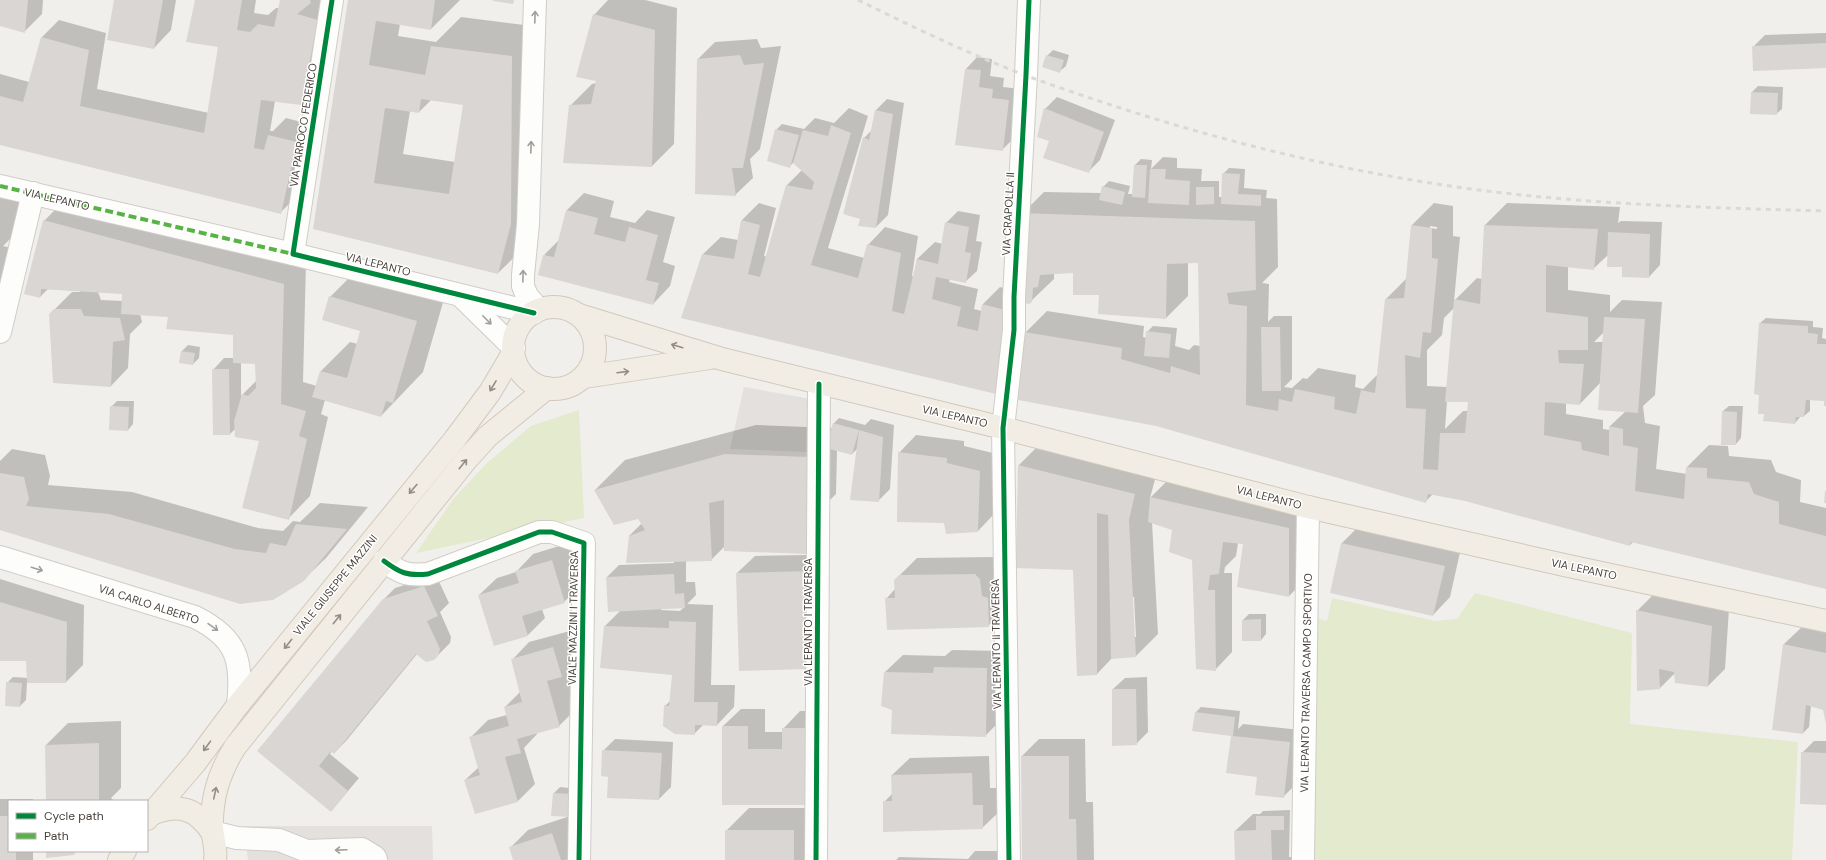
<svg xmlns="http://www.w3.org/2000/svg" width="1826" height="860" font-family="'DM Sans',sans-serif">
<rect width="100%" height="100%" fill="#f1efec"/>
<!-- green -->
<g fill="#e3eacd">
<polygon points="579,410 584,518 416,553 454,498 487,463 531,426"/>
<polygon points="1475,593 1632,633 1629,764 1630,724 1798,742 1792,860 1315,860 1315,798 1308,796 1310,617 1327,621 1332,598 1435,621 1457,619"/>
</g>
<!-- parking -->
<g fill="#e3e0dd">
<polygon points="744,387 811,399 809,452 730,449"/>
<polygon points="244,826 432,826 433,860 248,860"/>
</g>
<!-- shadow -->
<g fill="#0003" fill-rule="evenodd">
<polygon points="0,0 43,0 42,14 24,32 0,25"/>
<polygon points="115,0 176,0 171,30 154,48"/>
<polygon points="196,0 256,0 254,13 268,15 276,8 279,8 281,0 326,0 318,87 301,104 275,101 270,131 273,131 286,118 313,125 298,195 280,213 0,144 0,74 29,82 42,37 59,20 106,33 97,89 209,113 219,46"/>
<path d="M349,0H460L431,29L400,24L398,36L436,42L461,17L541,27L528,244L498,273L314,228ZM431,100L464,104L455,162L403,154L410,111L419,112Z"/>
<polygon points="608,0 645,0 677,8 674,144 652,166 570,106 592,84 596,83 594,15"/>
<polygon points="1826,33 1826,67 1753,47 1765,35"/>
<polygon points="757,39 761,48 781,46 760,149 750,159 753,178 735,195 696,193 698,59 715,42"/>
<polygon points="1053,50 1069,55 1066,66 1060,71 1047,56"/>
<polygon points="977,57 992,59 990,76 1004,78 1003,87 1020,89 1014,138 1002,150 966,69"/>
<polygon points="1758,86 1783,87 1782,109 1776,114 1751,113 1752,92"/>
<polygon points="1057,97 1115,120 1100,160 1088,172 1045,109"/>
<polygon points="887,99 904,103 888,215 876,227 861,218 864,138 872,130 876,110"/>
<path d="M849,108L868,116L828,248L864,258L868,245L885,227L918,236L912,276L914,277L917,259L935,242L943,244L946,223L958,211L980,215L976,241L982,242L977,271L965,282L950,279L949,282L978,289L974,309L982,311L983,304L1000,287L1020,292L1022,214L1044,192L1101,193L1103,187L1109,181L1130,186L1128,194H1133L1135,165L1141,159L1152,160L1151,169L1163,157L1177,158V168L1202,169L1201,181H1219V197H1222L1223,174L1229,168L1245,169L1244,188L1267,190L1266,198L1277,199L1278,267L1262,283L1269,284L1268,322L1274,316H1292V379L1284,387L1292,388L1303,378L1307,379L1318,368L1356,375L1355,387L1363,389L1378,374L1386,299L1407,278L1412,225L1434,203L1453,206V236L1460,237L1454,301L1477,278L1482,279L1485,225L1507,203L1620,207L1618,223L1621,221L1662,222L1660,265L1649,277L1623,266L1608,255L1593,269L1568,266V290L1610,295V312L1622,300L1662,302L1655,395L1643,406L1645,423L1660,426L1656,469L1687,474V467L1709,445L1728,446L1729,456L1771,460L1776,472L1801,480L1800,502L1826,508V587L1633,542L1630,545L1465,500L1433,494L1425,502L1025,333L1047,311L1144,326L1143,337L1147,338V332L1153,326L1177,328L1175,346L1189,350L1194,345L1200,346L1199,262H1188V296L1166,318L1100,294L1074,272L1054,273V279L1031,301L1024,302L1013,376L683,317L703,254L721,237L738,240L742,220L759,203L776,208L764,256L767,257L787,185L802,170L794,162L789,167L776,130L782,124L804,129L815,118L834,123ZM1430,226L1437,227V229L1430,228ZM1454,308L1447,387L1427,386V350L1442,335L1444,318ZM1604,332L1603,342H1594ZM1600,383L1626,411L1610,426V430L1603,429V420L1566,414V403L1580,404ZM1447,401H1469L1468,411H1463L1445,429Z"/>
<polygon points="0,176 31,183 21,228 3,246 17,249 0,314"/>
<polygon points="584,193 614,201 610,217 635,223 647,210 675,217 663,262 675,266 670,286 653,304 544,255 559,240 567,210"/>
<path d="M66,199L306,262L303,382L317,386L321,371L350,342L358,344L361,330L330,297L360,267L446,292L423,372L381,416L325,400L321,414L328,417L310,496L288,519L260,440L236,428L230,434L213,370L224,358H234V334L169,316L140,314L142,322L130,334L128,368L111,386L54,310L72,292H80V291L48,289L40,297L44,221ZM98,292L123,293V301L101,300ZM241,362L256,363V381L241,396Z"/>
<polygon points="1766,318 1813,321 1813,327 1823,328 1822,338 1826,339 1826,405 1825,400 1810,399 1810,411 1804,416 1801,416 1795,423 1765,413 1760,323"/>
<polygon points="188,345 200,347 199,358 193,364 180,362 182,351"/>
<polygon points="117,401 134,401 133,424 128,430 111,407"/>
<polygon points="1729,406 1743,406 1741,438 1736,444 1723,411"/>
<path d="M839,418L865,425L871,419L894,425L890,489L878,501L857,449L852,454L837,450L836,494L817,513L820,541L806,555L825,554L827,651L737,573L755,556L806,555V553L725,546L711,560L686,561V582H695L696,595L687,604L713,605L711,685H735L734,707L717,725L704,724L694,734L665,706L671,700L673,674L605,626L621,610L607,577L619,565L674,563V561L629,536L642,523L639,517L595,490L625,460L756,425L832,428L833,424ZM684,607L680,611L661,610V608Z"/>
<polygon points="916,435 964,441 964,446 997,454 995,513 978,531 945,522 899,453"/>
<path d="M1041,443L1157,472L1150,498L1168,480L1306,511V579L1289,596L1244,543H1238L1236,556L1225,567L1224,573H1232V652L1215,670L1193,559L1173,529L1152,522L1158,634L1136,656L1113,657L1097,674L1074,569L1019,465ZM1132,597H1134L1136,637H1134Z"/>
<polygon points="12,449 45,455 50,476 48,485 132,492 258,528 283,531 293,521 300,522 320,503 368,507 326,558 303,580 0,529 0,461"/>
<polygon points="1359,526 1461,548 1450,597 1433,615 1331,592 1342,543"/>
<polygon points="569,543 582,584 564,602 542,609 545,618 528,635 494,645 479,595 497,578 516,572 533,554"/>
<polygon points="993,557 997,561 1006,609 988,626 886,599 895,589 895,580 917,558"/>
<polygon points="436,575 449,603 440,612 451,637 450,643 438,655 417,654 346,741 334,753 332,751 330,754 359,778 331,811 259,751 383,600 395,588"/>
<polygon points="0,579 84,605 83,665 66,682 27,682 26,700 20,706 7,683 13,677 28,678 27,660 0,660"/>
<polygon points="1655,593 1729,609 1725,669 1708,686 1676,682 1675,673 1660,688 1637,611"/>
<polygon points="1249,614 1266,614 1266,634 1261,640 1243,620"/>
<polygon points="1802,627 1826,632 1826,720 1824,709 1811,705 1809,727 1803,733 1773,729 1784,644"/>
<polygon points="570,631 578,659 566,671 577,708 559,726 537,732 537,734 524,748 535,784 518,801 465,780 479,767 470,738 488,720 507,715 505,707 520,692 512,660 529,642"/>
<polygon points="952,650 1004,651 1003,718 985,736 893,710 885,672 903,655 945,656"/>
<polygon points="1147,677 1148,732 1136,744 1113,689 1125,678"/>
<polygon points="1201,707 1240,711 1238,729 1243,724 1301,730 1295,785 1283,797 1258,776 1231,736 1195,713"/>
<polygon points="741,709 765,709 765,732 783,732 783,729 800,711 828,711 828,787 810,804 723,804 723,726"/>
<polygon points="121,721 121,788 111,798 114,801 47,801 46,745 68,723"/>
<polygon points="615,739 673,742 671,787 659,799 609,776 603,751"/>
<polygon points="1039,739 1085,739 1086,802 1093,802 1094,860 1023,860 1022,756"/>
<polygon points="1814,741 1826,741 1826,803 1802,753"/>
<polygon points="989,756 990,788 999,788 1000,811 982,828 884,802 893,793 892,775 910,758"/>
<polygon points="560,787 578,789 579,846 566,860 515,860 510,848 528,830 570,816 554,793"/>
<polygon points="0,799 33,799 33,801 9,801 9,851 33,851 33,860 0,860"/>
<polygon points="749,808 815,808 815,860 726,860 726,831"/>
<polygon points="1290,810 1289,857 1300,857 1300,860 1236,860 1235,831 1253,814 1260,814 1263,811"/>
<polygon points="975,851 1001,851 1001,860 896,860 899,857 968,859"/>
</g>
<!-- building -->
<g fill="#d9d6d3" fill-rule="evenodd">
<polygon points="0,0 28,0 25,33 0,26"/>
<polygon points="114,0 163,0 154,49 107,40"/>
<polygon points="195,0 242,0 237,30 250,32 258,24 274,27 280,0 310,0 311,3 297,14 318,20 301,105 261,100 254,148 264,150 268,135 297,142 281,214 0,145 0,96 23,102 41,37 89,50 80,106 204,133 218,47 186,42"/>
<path d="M348,0H435L431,30L376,21L369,65L425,75L431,46L512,56L511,224L498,274L313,229ZM421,99L463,105L449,194L374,183L385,108L419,113Z"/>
<polygon points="493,0 514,0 513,4 493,1"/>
<polygon points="593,14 655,30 652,167 563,163 569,105 591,104 596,81 576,77"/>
<polygon points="1826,43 1826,68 1753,71 1752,46"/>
<polygon points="740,55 744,65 764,63 743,168 732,168 736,196 695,194 697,59"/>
<polygon points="1046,55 1064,60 1060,73 1042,67"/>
<polygon points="965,69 981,70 979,87 993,89 992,98 1009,100 1003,151 955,145"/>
<polygon points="1751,92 1778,93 1777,115 1750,114"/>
<polygon points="1044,108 1104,132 1089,173 1043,158 1049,141 1037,137"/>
<polygon points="875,110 893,114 876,228 858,226 860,219 843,214 863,137 869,140"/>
<polygon points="831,125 851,133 811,265 858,278 867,244 901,253 892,311 904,314 917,259 938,264 945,222 969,227 965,252 971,253 966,283 936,277 932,299 961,307 957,326 978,331 982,304 1005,310 996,394 681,318 702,254 734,259 741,220 760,225 748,274 760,277 786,185 812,190 814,182 793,163 803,130 828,136"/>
<polygon points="775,129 799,135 790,168 767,161"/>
<polygon points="1134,165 1147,165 1145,198 1132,197"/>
<polygon points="1150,169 1166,169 1165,179 1190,181 1189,205 1148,203"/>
<polygon points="1222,173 1240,174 1238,194 1261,195 1261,206 1221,204"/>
<polygon points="1102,186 1125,192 1122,205 1099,200"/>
<polygon points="1196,187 1214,187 1214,204 1196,205"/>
<polygon points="566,210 598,218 594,234 625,242 629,227 658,235 646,280 659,283 653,305 538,275 543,255 554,257"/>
<polygon points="1021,213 1255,221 1256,290 1227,293 1229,304 1247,306 1246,405 1278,411 1279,399 1292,402 1295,389 1335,397 1334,409 1356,414 1361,390 1375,393 1385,299 1404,298 1411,225 1432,228 1432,258 1438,259 1431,333 1423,332 1420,358 1405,355 1406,408 1426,409 1423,469 1438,470 1440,433 1465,433 1468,402 1445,402 1454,299 1480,304 1484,225 1598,229 1594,270 1546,265 1546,312 1588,317 1588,350 1558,350 1559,363 1584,364 1580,405 1545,402 1544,435 1581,442 1582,450 1609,456 1609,426 1623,429 1623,445 1638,448 1635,491 1684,499 1686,467 1707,468 1707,478 1749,482 1754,494 1779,502 1779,524 1826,536 1826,589 1631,542 1630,546 1465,501 1428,494 1426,503 1156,426 1013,399 1024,332 1122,348 1121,359 1170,373 1171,366 1200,375 1198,263 1167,264 1166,319 1098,314 1099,295 1073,295 1073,273 1040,275 1038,287 1033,288 1032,302 1029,304 1024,303"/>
<polygon points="43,220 284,284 281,404 306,411 299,436 307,439 289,520 242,508 259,441 235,437 234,421 242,394 248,396 256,388 255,364 233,363 233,335 166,329 168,317 121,314 122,294 41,289 40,298 24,294"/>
<polygon points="1608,232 1650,234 1649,278 1622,277 1622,267 1607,267"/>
<polygon points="329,296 417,321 393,403 386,401 381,417 312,397 320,371 347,378 360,331 322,320"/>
<polygon points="54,309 81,309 84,316 120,318 125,340 113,342 111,387 53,383 49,314"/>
<polygon points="1604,317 1645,319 1638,413 1598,410"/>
<polygon points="1759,323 1808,326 1808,333 1818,334 1817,344 1826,344 1826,406 1824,406 1824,401 1806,400 1804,417 1796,417 1795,424 1763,421 1764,414 1758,414 1759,395 1754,394"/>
<polygon points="1261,327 1280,327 1281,391 1262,391"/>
<polygon points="1146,331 1171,334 1169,358 1144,356"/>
<polygon points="181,351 195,353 193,365 179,363"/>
<polygon points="212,369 229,369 230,435 213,435"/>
<polygon points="110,406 129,407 128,431 109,430"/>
<polygon points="1722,411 1737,412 1736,445 1721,445"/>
<polygon points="833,423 859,430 852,455 826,448"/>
<polygon points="859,430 883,437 879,502 850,500"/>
<polygon points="898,452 947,458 947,463 980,471 978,532 946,534 944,523 897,522"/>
<polygon points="725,454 809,457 807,525 809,525 808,554 724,551 724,500 709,503 712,561 626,563 629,536 645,530 638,519 614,525 594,490"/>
<polygon points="1018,465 1135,494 1129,520 1136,657 1111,659 1108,515 1097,513 1097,675 1077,676 1073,570 1016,568"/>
<polygon points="0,473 24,477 29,499 26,506 109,514 235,549 266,553 270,543 286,546 296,524 347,529 304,581 273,600 240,604 0,530"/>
<polygon points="1825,491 1826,491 1826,503 1824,503"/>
<polygon points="1150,497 1289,528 1289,597 1237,587 1243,544 1223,542 1219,574 1210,575 1208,590 1215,590 1216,671 1196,669 1192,560 1169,552 1172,530 1148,522"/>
<polygon points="1341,543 1445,566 1433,616 1330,593"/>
<polygon points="552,560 565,603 522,616 528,636 494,646 478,595 519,583 515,571"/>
<polygon points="808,571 811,669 739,671 736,573"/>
<polygon points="674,574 675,594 684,593 685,608 608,612 606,577"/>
<polygon points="975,574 980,579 982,596 988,598 989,627 887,630 885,598 895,598 894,580 899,575"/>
<polygon points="424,586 438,616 427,621 440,649 438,656 434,660 426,662 416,654 334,754 331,751 319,766 348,791 331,812 257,751 383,599"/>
<polygon points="0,602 67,622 66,683 27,683 26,661 0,661"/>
<polygon points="1636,610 1712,626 1708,687 1675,683 1674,672 1659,669 1660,689 1637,691"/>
<polygon points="1261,619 1261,641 1242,641 1242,620"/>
<polygon points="669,621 696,622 694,702 718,702 717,726 695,725 695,735 675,734 663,726 664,705 669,706 672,675 600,668 604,626 669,628"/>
<polygon points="1783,644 1826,653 1826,724 1823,710 1806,705 1803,734 1772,730"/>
<polygon points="553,647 562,677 547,681 560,727 517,739 521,753 505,757 518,802 475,814 464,780 480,775 469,737 509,726 504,707 522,702 511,659"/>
<polygon points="934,667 987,668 986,737 891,734 892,710 881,706 884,672 933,673"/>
<polygon points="6,682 22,683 20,707 5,706"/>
<polygon points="1112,689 1136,689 1137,745 1112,746"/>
<polygon points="1195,712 1235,717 1233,736 1290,742 1284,798 1255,795 1257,777 1226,773 1231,736 1192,731"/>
<polygon points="722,726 748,726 748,749 782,749 782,728 811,728 811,805 722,805"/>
<polygon points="99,743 99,801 46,801 45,745"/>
<polygon points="602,750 662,753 659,800 607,798 608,777 601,776"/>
<polygon points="1801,752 1826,753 1826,805 1800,804"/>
<polygon points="1021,756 1069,756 1069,819 1076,819 1077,860 1022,860"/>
<polygon points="972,773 973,805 983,805 983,829 883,832 883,801 892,801 891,775"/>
<polygon points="553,793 573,794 570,817 551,816"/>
<polygon points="0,816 9,816 9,851 16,851 16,860 0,860"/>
<polygon points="1256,816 1284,816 1284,830 1271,830 1272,860 1235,860 1234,831 1256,830"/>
<rect x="725" y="830" width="69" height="30"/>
<polygon points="552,833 561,860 513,860 509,847"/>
<polygon points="46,851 77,851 74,855 46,858"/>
</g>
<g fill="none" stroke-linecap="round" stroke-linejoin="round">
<defs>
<g id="minor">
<polyline points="535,0 528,224 523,275 523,286 527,296 539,310"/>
<polyline points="0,186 293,254 534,313"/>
<polyline points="293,254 332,0"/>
<polyline points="461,296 514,348"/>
<polyline points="0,332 33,193"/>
<path d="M0,557L195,617C237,638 243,660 238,705"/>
<path d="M384,561C400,573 407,576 428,574L539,532H552L584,543L579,860"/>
<polyline points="212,832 237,838 279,840 307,851 362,849 375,857 376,860"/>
<polyline points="816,860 819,384"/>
<polyline points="1009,860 1003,428 1014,330 1014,297 1026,75 1029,0"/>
<polyline points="1303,860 1308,507"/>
</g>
<g id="major">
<circle cx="554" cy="348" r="41"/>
<polyline points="579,315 722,359 1003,428 1308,507 1564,565 1826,621"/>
<polyline points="584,377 710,358"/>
<path d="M152,814C178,803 196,808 212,832"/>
<polyline points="147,819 195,763 238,705 455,439 490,392 513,353"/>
<polyline points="119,860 125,851"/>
<path d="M215,860C217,849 213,840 212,829C211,798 219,773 235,747L467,459L488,436L547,388"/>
</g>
</defs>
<!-- minor casing -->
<use href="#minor" stroke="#cfccc9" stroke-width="24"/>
<!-- major casing -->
<use href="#major" stroke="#d3c8ba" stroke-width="24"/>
<!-- minor -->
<use href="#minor" stroke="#fdfdfc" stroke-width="22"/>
<!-- major -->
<use href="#major" stroke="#f1ece4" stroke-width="22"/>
<!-- rail -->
<path stroke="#d9d9d8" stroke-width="3" stroke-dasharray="5 5" stroke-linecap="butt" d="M858,0C913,27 969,54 1027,76C1178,131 1336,173 1495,192C1605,205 1715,208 1826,211"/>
<!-- quiet -->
<polyline stroke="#57b346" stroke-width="4" stroke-dasharray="8 4" stroke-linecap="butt" points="0,186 293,254"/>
<defs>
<g id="cycleway">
<polyline points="332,0 293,254 534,313"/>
<path d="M384,561C400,573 407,576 428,574L539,532H552L584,543L579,860"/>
<polyline points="816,860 819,384"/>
<polyline points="1009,860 1003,428 1014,330 1014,297 1026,75 1029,0"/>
</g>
</defs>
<!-- cycleway casing -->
<use href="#cycleway" stroke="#fff" stroke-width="8"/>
<!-- cycleway -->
<use href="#cycleway" stroke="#00873e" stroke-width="5"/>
</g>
<!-- one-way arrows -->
<defs><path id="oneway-shaft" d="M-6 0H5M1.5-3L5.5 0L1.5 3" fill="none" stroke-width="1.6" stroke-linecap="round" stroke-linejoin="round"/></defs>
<g stroke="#a29e9a">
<use href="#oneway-shaft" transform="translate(535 17) rotate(-88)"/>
<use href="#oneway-shaft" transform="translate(531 147) rotate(-88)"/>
<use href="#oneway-shaft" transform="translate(523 276) rotate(-89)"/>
<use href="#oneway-shaft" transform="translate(487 320) rotate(45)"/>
<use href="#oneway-shaft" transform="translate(37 569) rotate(17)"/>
<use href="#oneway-shaft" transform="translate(213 627) rotate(35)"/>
<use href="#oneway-shaft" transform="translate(341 850) rotate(178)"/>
</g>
<g stroke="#948d85">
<use href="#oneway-shaft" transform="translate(677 346) rotate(-163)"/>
<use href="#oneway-shaft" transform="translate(623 372) rotate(-7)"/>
<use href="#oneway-shaft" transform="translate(493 386) rotate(121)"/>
<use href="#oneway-shaft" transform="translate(463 464) rotate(-51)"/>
<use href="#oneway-shaft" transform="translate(413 489) rotate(130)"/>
<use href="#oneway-shaft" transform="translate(337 619) rotate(-51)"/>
<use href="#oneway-shaft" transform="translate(288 644) rotate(129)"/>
<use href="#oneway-shaft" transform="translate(207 746) rotate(126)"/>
<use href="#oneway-shaft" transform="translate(215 793) rotate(-78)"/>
</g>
<g text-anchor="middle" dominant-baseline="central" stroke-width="3" stroke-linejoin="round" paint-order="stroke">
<!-- street labels -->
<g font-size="11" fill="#473f38" stroke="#fff">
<text transform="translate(303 125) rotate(-81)">VIA PARROCO FEDERICO</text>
<text transform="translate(57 199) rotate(13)">VIA LEPANTO</text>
<text transform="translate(1008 214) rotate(-87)">VIA CRAPOLLA II</text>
<text transform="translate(378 264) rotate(14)">VIA LEPANTO</text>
<text transform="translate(955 416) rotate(13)">VIA LEPANTO</text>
<text transform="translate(1269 497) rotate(14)">VIA LEPANTO</text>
<text transform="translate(1584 569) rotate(12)">VIA LEPANTO</text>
<text transform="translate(335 585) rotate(-51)">VIALE GIUSEPPE MAZZINI</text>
<text transform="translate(149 604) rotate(18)">VIA CARLO ALBERTO</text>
<text transform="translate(573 618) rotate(-89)">VIALE MAZZINI I TRAVERSA</text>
<text transform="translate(808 622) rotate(-90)">VIA LEPANTO I TRAVERSA</text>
<text transform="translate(996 644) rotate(-91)">VIA LEPANTO II TRAVERSA</text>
<text transform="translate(1306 683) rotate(-89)">VIA LEPANTO TRAVERSA CAMPO SPORTIVO</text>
</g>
</g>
<!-- legend -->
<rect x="8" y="800" width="140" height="52" fill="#ffffff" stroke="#b5b2af"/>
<rect x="16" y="813" width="20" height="6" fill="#00873e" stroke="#b5b2af"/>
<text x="44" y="820" font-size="12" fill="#473f38">Cycle path</text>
<rect x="16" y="833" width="20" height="6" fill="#57b346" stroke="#b5b2af"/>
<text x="44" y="840" font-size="12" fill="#473f38">Path</text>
</svg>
